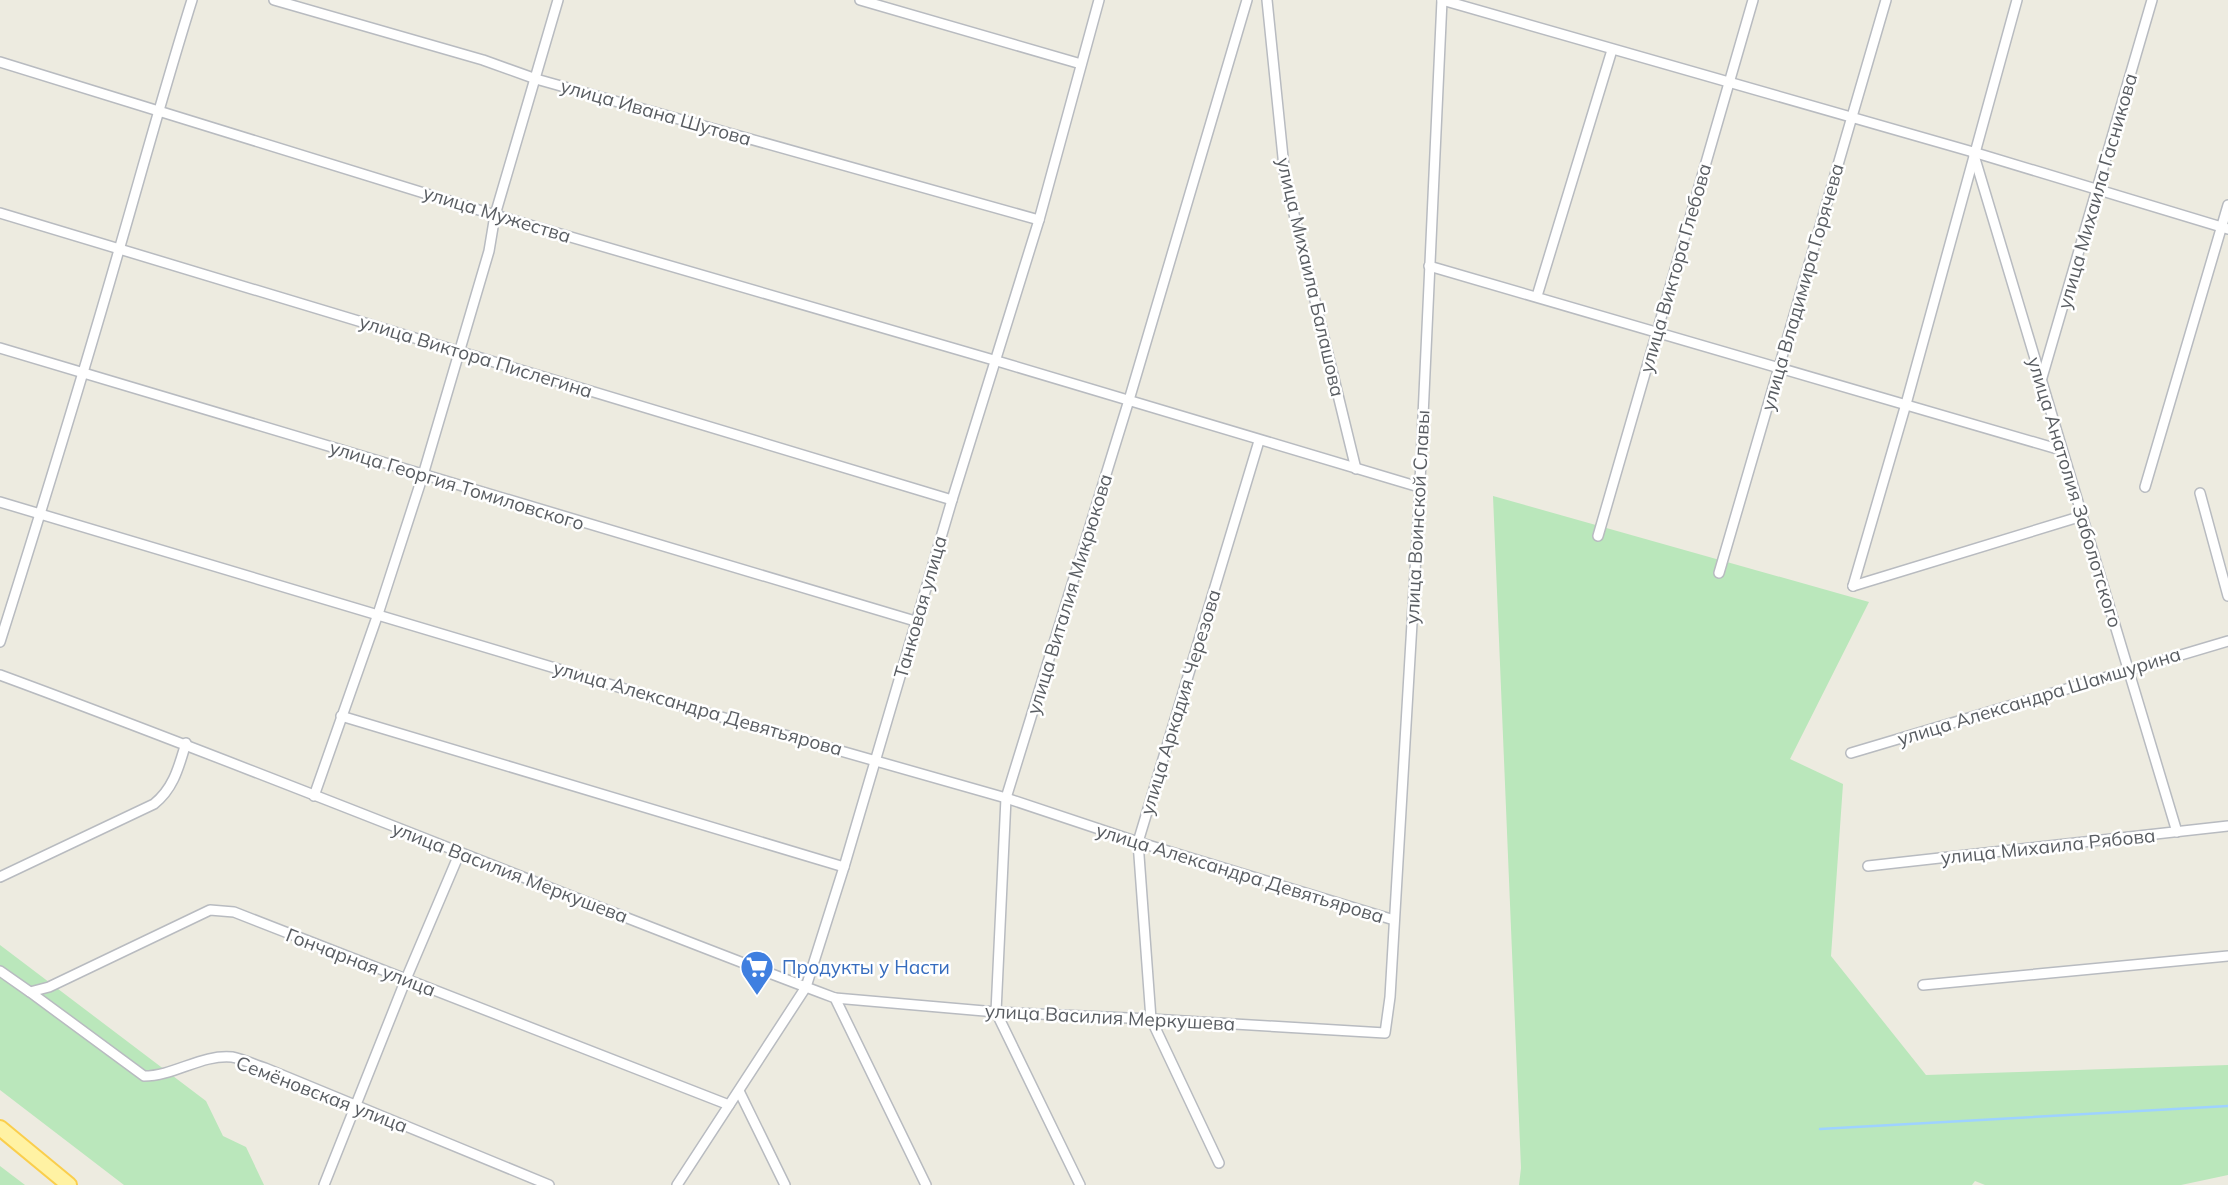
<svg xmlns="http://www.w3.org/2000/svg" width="2228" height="1185" font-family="Mulish,sans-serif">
<rect width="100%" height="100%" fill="#edebe0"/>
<!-- green -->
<g fill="#bae7bb">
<polygon points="1493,496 1869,602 1790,759 1843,784 1831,956 1926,1075 2228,1065 2228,1175 2181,1185 1985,1185 1975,1181 1972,1185 1519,1185 1521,1168"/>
<polygon points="0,945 206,1101 223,1136 246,1147 264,1185 124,1185 0,1090"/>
<polygon points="0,1166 25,1185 0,1185"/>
</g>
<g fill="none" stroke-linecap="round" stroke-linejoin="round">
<!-- stream -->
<polyline stroke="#9ed2ff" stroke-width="2.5" points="1820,1129 2228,1106"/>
<defs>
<g id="minor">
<polyline points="274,0 483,60 536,79 1039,220"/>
<polyline points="860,0 1081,64"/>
<polyline points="1267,0 1285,177 1356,469"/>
<polyline points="1442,0 1973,152 2228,229"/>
<polyline points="0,62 495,215 997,361 1419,487"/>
<polyline points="1973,152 2177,832"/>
<polyline points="0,213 952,500"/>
<polyline points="1429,266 2061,450"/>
<polyline points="1537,296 1612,50"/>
<polyline points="0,348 915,621"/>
<polyline points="2041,381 2152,0"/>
<polyline points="2145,487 2228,205"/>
<polyline points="2200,493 2228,596"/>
<polyline points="0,502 672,703 1006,798 1138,842 1394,920"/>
<polyline points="1598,536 1753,0"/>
<polyline points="1719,573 1886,0"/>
<polyline points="1853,586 1906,404 2017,0"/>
<polyline points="1853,586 2082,516"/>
<path d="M0,642C41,512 81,382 119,250C143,167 166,83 192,0"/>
<path d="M0,675C280,778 556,893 835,998L926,1185"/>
<polyline points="341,716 844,867"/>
<polyline points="1851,753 2228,641"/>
<polyline points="314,796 378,614 423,475 489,251 495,215 558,0"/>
<polyline points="1868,866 2228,826"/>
<path d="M0,877L154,804C174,788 179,766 186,743"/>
<polyline points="0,971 30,992 49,987 210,910 234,912 729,1105"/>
<polyline points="1923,985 2228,956"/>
<path d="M30,992L144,1076C174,1076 202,1054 232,1057C243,1059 255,1065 265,1068L549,1185"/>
<polyline points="835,998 996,1012 1151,1019 1385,1033 1390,997 1419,504 1442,0"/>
<polyline points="739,1091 785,1185"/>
<polyline points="1219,1163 1151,1019 1138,842 1259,441"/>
<polyline points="324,1185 406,979 460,852"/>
<polyline points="677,1185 806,987 844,867 952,500 1039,220 1099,0"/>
<polyline points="1080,1185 996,1012 1006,798 1129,400 1247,0"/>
</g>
<polyline id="primary" points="0,1128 69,1185"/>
</defs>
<!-- minor casing -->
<use href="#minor" stroke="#b8bbc0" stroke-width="12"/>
<!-- primary casing -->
<use href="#primary" stroke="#face4c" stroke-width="18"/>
<!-- minor -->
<use href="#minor" stroke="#fff" stroke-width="9"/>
<!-- primary -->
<use href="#primary" stroke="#fff2a3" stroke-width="14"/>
</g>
<!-- icons -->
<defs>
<symbol id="supermarket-pin" viewBox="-11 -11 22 30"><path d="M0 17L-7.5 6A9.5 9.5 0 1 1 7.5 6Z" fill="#3f7fe0" stroke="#fff"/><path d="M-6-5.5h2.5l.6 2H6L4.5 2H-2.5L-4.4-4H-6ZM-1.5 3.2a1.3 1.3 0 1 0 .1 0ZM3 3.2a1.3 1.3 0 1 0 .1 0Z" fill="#fff"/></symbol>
</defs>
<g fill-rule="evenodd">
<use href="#supermarket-pin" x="738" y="948" width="38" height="52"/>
</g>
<g text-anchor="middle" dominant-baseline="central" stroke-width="5" stroke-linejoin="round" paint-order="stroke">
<!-- street labels -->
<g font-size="19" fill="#595d62" stroke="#fff">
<text transform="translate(656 112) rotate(16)">улица Ивана Шутова</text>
<text transform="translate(2097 191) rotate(-74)">улица Михаила Гасникова</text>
<text transform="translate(497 214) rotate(17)">улица Мужества</text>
<text transform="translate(1675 268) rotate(-74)">улица Виктора Глебова</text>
<text transform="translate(1311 277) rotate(77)">улица Михаила Балашова</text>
<text transform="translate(1802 287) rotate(-74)">улица Владимира Горячева</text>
<text transform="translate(476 356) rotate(17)">улица Виктора Пислегина</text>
<text transform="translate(457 485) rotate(17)">улица Георгия Томиловского</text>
<text transform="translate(2075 492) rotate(73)">улица Анатолия Заболотского</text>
<text transform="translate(1417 517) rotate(-87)">улица Воинской Славы</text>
<text transform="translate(1069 594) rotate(-73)">улица Виталия Микрюкова</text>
<text transform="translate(920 607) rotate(-74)">Танковая улица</text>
<text transform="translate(2039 696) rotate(-17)">улица Александра Шамшурина</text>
<text transform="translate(1180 702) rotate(-73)">улица Аркадия Черезова</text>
<text transform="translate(698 708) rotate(16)">улица Александра Девятьярова</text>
<text transform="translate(2048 846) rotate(-6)">улица Михаила Рябова</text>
<text transform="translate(510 872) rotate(21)">улица Василия Меркушева</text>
<text transform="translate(1240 873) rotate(17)">улица Александра Девятьярова</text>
<text transform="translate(361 962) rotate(21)">Гончарная улица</text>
<text transform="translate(1110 1017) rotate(3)">улица Василия Меркушева</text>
<text transform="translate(322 1094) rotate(21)">Семёновская улица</text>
</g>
<!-- shop labels -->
<g font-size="19" fill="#366cbe" stroke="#fff" text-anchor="start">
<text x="782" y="967">Продукты у Насти</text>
</g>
</g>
</svg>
